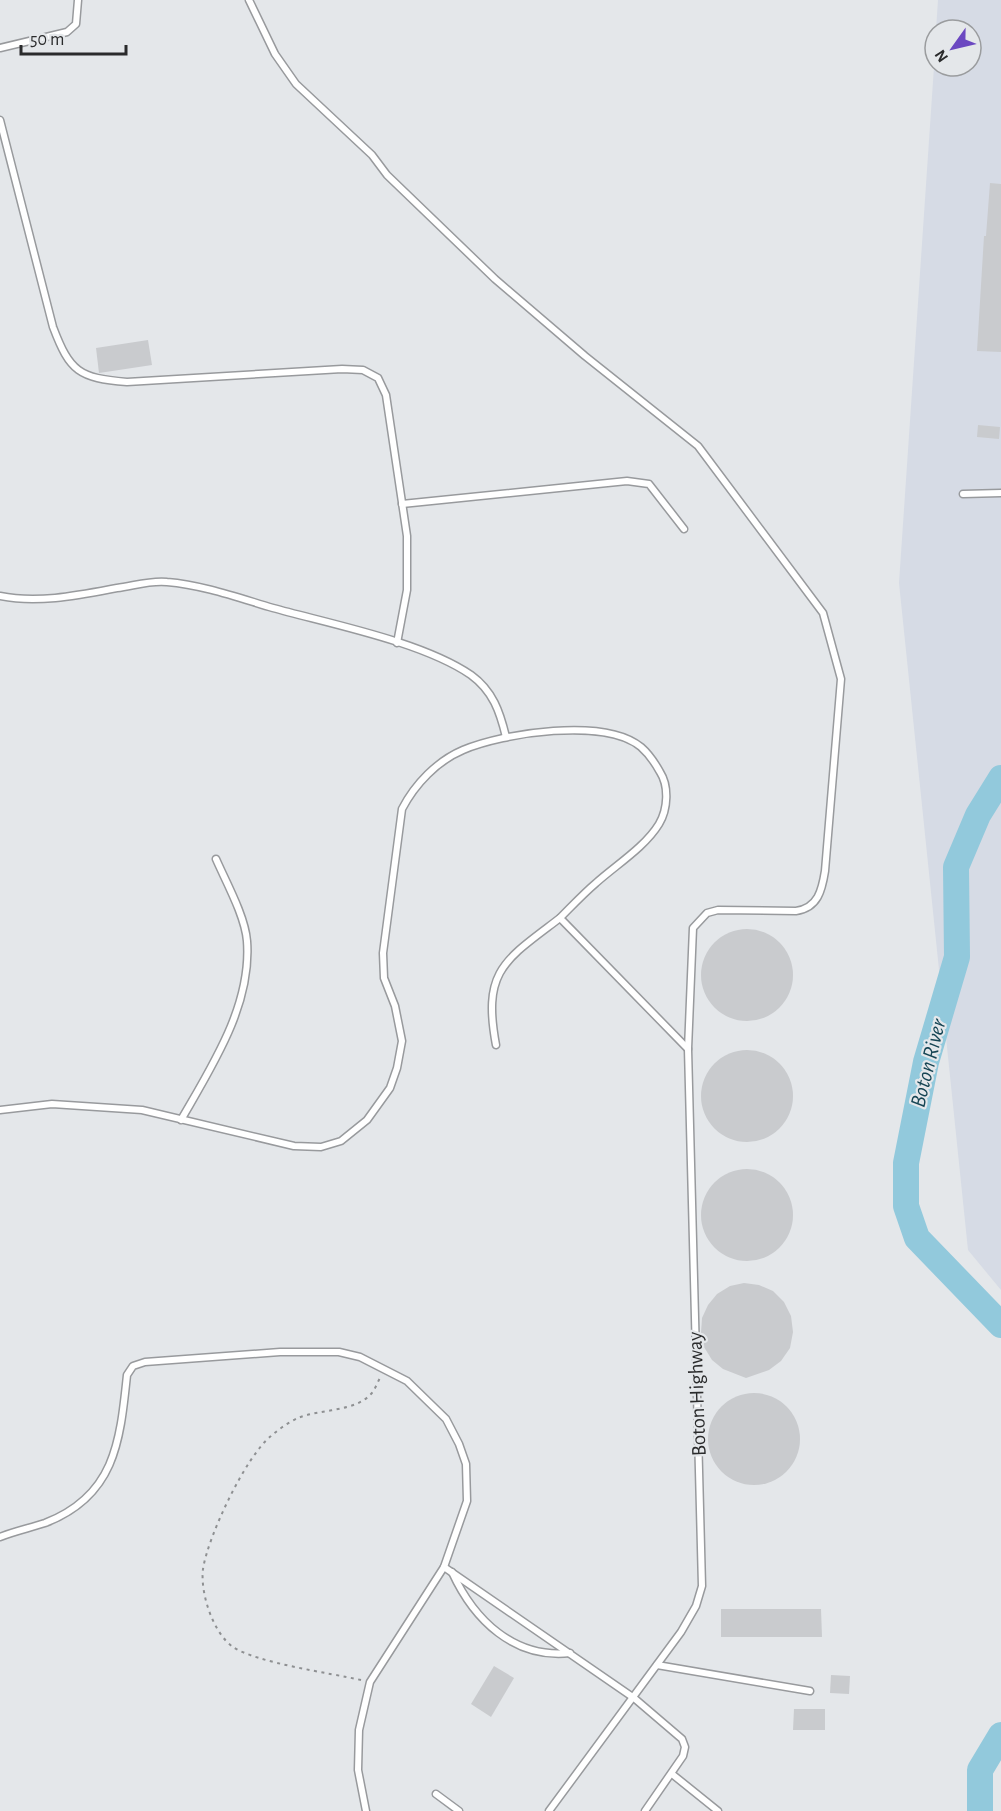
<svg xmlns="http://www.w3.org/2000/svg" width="1001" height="1811" font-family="'Alegreya Sans',sans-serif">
<rect width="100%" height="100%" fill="#e4e7ea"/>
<!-- built -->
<polygon fill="#d6dbe5" points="938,0 1001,0 1001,1290 968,1250 899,583 935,52 935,66 971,66 971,30 936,30"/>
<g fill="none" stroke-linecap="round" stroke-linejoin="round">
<!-- river -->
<g stroke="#92c9dc" stroke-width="26">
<polyline points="1001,778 978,815 956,867 957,957 926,1062 906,1163 906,1206 917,1238 1001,1325"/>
<polyline points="980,1811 980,1770 1001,1735"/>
</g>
</g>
<!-- building -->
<g fill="#c9cbce">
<polygon points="990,183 1001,184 1001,352 977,351 984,236 986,236"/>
<polygon points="148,340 152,365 99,373 96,348"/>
<polygon points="978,425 1000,427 999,439 977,437"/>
<circle cx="747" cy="975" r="46"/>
<circle cx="747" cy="1096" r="46"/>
<circle cx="747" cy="1215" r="46"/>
<polygon points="744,1283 759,1285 773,1291 784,1302 791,1316 793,1332 790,1348 781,1361 769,1370 746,1378 723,1369 712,1360 704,1347 701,1333 702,1318 708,1305 717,1294 730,1286"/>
<circle cx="754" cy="1439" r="46"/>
<polygon points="721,1609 821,1609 822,1637 721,1637"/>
<polygon points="494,1666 514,1678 491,1717 471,1704"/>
<polygon points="831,1675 850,1676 849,1694 830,1693"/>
<polygon points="794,1709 825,1709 825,1730 793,1730"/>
</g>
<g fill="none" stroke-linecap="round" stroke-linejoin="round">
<defs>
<g id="lane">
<path d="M249,0L275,54L296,84L372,155L387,175L495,279L585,356L698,446L823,613L841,679L825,871C822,890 818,908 796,911L718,910L707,913L693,928L688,1049L702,1586L696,1606L681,1632L549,1811"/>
<polyline points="0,48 67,32 76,24 78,0"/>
<path d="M0,120L53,327C70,372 79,378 127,382L342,369L363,370L378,378L386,395L407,536V590L397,643"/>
<polyline points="963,494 1001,493"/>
<polyline points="402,504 627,481 649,484 684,529"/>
<path d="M0,596C38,604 80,595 117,588C133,586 151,580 167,582C203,585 239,598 273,608C331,624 423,642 471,675C493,691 500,712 506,737"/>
<path d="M496,1045C482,970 505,960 560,918"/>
<path d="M0,1110L52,1104L142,1110L294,1146L321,1147L341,1141L367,1120L390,1088L397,1068L402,1041L395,1006L384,978L383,953L402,809C415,784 437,761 463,750C503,733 605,717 641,747C649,754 655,763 660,772C669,786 668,809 659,824C645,847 616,865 596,883C583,894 572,906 560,918L688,1049"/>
<path d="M181,1120C212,1066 252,1005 247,941C245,916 226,882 216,859"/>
<path d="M0,1537C15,1531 30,1528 45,1523C115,1496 120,1442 127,1375L133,1366L145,1362L280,1352H339L360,1357L407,1381L446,1419L459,1444L466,1464L467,1501L444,1567L370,1682L359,1730L358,1770L366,1811"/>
<polyline points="444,1567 634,1698 682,1739 685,1747 683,1756 645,1811"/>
<path d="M452,1572C474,1620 514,1659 570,1653"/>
<polyline points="657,1665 810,1691"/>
<polyline points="672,1774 718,1811"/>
<polyline points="436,1794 459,1811"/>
</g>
</defs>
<!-- lane casing -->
<use href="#lane" stroke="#989a9d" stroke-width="9"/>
<!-- path -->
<path stroke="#8e9092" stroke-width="2" stroke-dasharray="3 4.5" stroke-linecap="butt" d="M361,1680C330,1673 257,1663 233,1647C213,1633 200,1593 203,1569C208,1536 246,1456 271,1436C279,1429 289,1422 298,1418C319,1409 355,1412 371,1394C375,1390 377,1383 380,1378"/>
<!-- lane -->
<use href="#lane" stroke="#fff" stroke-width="6"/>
</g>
<g text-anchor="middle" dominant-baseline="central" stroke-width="4.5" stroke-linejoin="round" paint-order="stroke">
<!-- street labels -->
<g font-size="21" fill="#2a2b2c" stroke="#e4e7ea">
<text transform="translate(697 1394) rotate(-92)">Boton Highway</text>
</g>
<!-- water labels -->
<g font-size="22" font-style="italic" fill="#164554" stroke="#e4e7ea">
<text transform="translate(928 1063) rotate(-76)">Boton River</text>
</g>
</g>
<!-- north arrow -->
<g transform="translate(953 48) rotate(236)"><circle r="28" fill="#e4e7ea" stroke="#9a9c9e" stroke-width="1.5"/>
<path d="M0-4.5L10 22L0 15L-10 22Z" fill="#6b48c1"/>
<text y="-9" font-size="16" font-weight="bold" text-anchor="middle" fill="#2a2b2c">N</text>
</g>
<!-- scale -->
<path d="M21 45v9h105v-9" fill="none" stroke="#2a2b2c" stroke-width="3"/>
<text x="30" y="45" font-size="18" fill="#2a2b2c" stroke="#e4e7ea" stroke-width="4.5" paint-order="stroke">50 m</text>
</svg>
